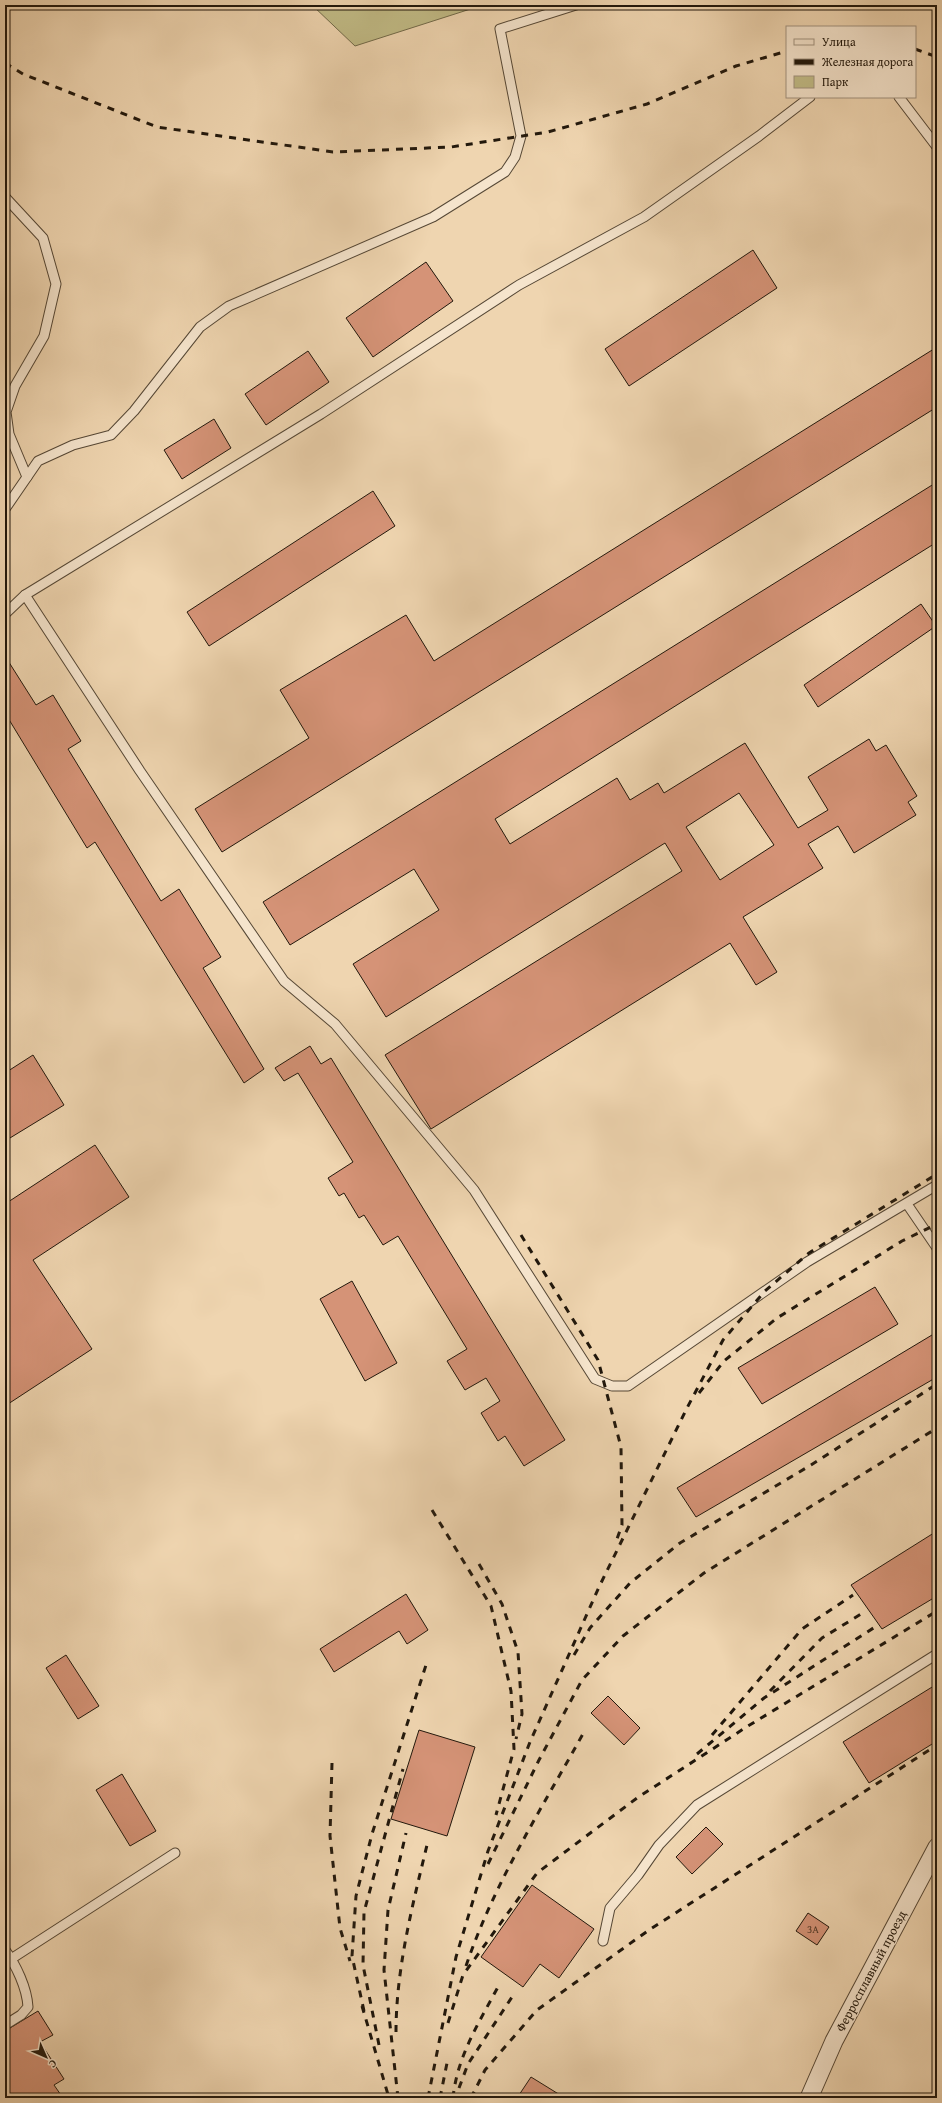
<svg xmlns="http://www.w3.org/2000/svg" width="942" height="2103" font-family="'Gentium Book Plus',serif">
<rect width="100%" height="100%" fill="#efd5b0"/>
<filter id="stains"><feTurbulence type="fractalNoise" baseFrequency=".005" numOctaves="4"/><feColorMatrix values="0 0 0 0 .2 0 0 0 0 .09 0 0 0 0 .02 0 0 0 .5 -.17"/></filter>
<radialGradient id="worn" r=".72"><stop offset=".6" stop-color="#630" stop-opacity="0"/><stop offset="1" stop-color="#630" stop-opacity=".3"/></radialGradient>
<!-- green -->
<polygon fill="#c1bb86" stroke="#726a49" points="312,5 483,5 355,46"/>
<!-- building -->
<g fill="#d59377" stroke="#22180c" fill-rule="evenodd">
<polygon points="753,250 777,288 629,386 605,349"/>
<polygon points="426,262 453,301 373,357 346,318"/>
<polygon points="937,347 937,407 222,852 195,809 309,738 280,690 406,615 434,661"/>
<polygon points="308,351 329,382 266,425 245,394"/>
<polygon points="214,419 231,448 182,479 164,450"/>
<path d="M937,482V542L495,819L510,844L617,778L630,800L658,783L664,793L745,743L798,828L828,810L808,777L869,739L876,751L886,745L917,796L908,802L916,815L854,853L838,826L808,844L823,868L743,917L777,972L756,985L730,943L431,1129L385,1055L682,871L665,843L386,1017L353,964L439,910L414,869L290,945L263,902ZM739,793L774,845L720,880L686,827Z"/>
<polygon points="373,491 395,526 209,646 187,612"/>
<polygon points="921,604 936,626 818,707 804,685"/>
<polygon points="5,656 36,705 53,695 81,741 68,749 161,901 179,889 221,957 203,968 264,1069 244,1083 95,842 87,848 5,713"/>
<polygon points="310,1046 321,1064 331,1058 565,1440 524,1466 505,1436 498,1441 481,1413 500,1401 486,1378 465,1390 447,1361 467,1349 398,1236 383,1245 364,1215 359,1218 344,1193 339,1196 328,1178 353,1162 298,1073 284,1081 275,1068"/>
<polygon points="33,1055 64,1105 5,1141 5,1073"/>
<polygon points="95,1145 129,1197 33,1260 92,1349 5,1406 5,1204"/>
<polygon points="352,1281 397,1363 365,1381 320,1299"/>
<polygon points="875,1287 898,1324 762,1404 738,1368"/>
<polygon points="937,1332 937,1377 696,1517 677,1488"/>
<polygon points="937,1531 937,1596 882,1629 851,1585"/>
<polygon points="406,1594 428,1630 407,1644 399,1631 334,1672 320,1649"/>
<polygon points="66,1655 99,1706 78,1719 46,1668"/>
<polygon points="937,1684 937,1741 869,1783 843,1742"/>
<polygon points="608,1696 640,1728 624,1745 591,1713"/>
<polygon points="419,1730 475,1747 447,1836 391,1819"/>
<polygon points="122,1774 156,1831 130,1846 96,1790"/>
<polygon points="706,1827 723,1844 692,1874 676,1857"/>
<polygon points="532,1885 594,1929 559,1978 540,1964 523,1987 481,1957"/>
<polygon points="808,1913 829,1927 817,1945 796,1931"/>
<polygon points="38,2011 53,2035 40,2042 64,2079 54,2085 63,2098 5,2098 5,2031"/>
<polygon points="531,2077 565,2098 517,2098"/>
</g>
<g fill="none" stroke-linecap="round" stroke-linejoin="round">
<defs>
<g id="lane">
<polyline points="899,97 937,147"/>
<polyline points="5,197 43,238 56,284 44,336 15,386 6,412 9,434 27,477"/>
<polyline points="5,509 38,461 73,445 111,435 134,411 200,327 229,306 433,217 505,172 515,157 521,136 500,29 576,5"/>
<polyline points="25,595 140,771 284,981 335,1024 474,1190 595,1379 612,1386 628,1386 807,1262 937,1185"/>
<polyline points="5,614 25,595 321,414 519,285 644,217 759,136 810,97"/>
<polyline points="907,1204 937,1248"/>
<polyline points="603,1941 610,1908 638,1875 659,1845 697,1805 937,1654"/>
<path d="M5,1950C16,1965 27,1988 28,2007L21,2015L5,2025"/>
<polyline points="11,1959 175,1853"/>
</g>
<polyline id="street" points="809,2098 834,2041 937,1847"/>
</defs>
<!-- lane casing -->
<use href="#lane" stroke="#554735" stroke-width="11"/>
<!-- street casing -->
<use href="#street" stroke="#554735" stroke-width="19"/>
<!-- lane -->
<use href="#lane" stroke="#f5e4cc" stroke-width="9"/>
<!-- street -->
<use href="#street" stroke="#f5e4cc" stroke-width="17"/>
<!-- rail -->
<g stroke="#22180c" stroke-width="3" stroke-dasharray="7 7" stroke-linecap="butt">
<polyline points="915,49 937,57"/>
<polyline points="5,63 23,74 157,127 333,152 451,147 548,132 647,104 736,66 787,51"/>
<polyline points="521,1235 598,1360 621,1447 622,1525 617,1539"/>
<polyline points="699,1393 724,1361 777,1318 902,1241 937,1224"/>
<polyline points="432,1510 491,1606 511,1691 514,1749 496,1815"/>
<polyline points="479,1564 502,1604 518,1652 522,1714 516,1739"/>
<polyline points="574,1655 590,1628 630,1583 680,1543 811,1465 937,1384"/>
<polyline points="770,1691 822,1638 866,1611"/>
<polyline points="712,1735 802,1629 853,1595"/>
<polyline points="697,1754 764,1698 875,1627"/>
<polyline points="332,1763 330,1836 340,1928 350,1961"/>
<polyline points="488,1864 539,1760 582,1680 623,1636 704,1573 937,1428"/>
<path d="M466,1966C494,1883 542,1808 584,1732"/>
<polyline points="362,2006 389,2098"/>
<polyline points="364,2011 352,1956 356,1896 372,1834 426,1665"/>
<polyline points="448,2023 463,1975 537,1873 637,1798 748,1726 937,1611"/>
<path d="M396,2032C396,1968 413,1903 428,1841"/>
<polyline points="379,2045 363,1965 364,1912 403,1769"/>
<polyline points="459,2088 468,2064 514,1994"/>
<polyline points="398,2098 384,1970 388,1910 406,1833"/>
<polyline points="428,2098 456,1957 488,1851 530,1742 599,1587 687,1408 723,1340 765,1291 809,1253 937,1174"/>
<polyline points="440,2098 448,2058"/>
<path d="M453,2098C457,2056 480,2021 499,1985"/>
<polyline points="471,2098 485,2070 537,2010 649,1930 937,1745"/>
</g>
</g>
<g text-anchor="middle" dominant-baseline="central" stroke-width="3" stroke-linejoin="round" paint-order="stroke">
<!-- number labels -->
<g font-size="11" fill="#4f3727">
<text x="813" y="1929">3А</text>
</g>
<!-- street labels -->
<g font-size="13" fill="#22180c" stroke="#f5e4cc">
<text transform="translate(871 1971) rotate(-62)">Ферросплавный проезд</text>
</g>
</g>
<!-- margin -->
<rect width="942" height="2103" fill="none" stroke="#efd5b0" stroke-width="20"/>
<rect x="6" y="6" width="930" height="2091" fill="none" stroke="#22180c" stroke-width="2"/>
<rect x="10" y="10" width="922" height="2083" fill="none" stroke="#22180c"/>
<!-- legend -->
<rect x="786" y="26" width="130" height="72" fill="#f5e4cc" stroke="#a1927f"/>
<rect x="794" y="39" width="20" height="6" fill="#f5e4cc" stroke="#a1927f"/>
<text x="822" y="46" font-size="12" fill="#22180c">Улица</text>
<rect x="794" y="59" width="20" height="6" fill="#22180c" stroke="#a1927f"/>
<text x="822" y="66" font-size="12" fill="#22180c">Железная дорога</text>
<rect x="794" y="76" width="20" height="12" fill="#c1bb86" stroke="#a1927f"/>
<text x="822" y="86" font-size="12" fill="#22180c">Парк</text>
<!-- north arrow -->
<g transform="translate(46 2057) rotate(135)" stroke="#f5e4cc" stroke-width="3" paint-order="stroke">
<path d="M0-3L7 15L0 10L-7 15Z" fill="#22180c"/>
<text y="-6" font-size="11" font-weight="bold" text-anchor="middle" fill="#22180c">С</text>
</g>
<rect width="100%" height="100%" filter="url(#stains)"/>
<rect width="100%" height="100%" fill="url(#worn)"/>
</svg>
